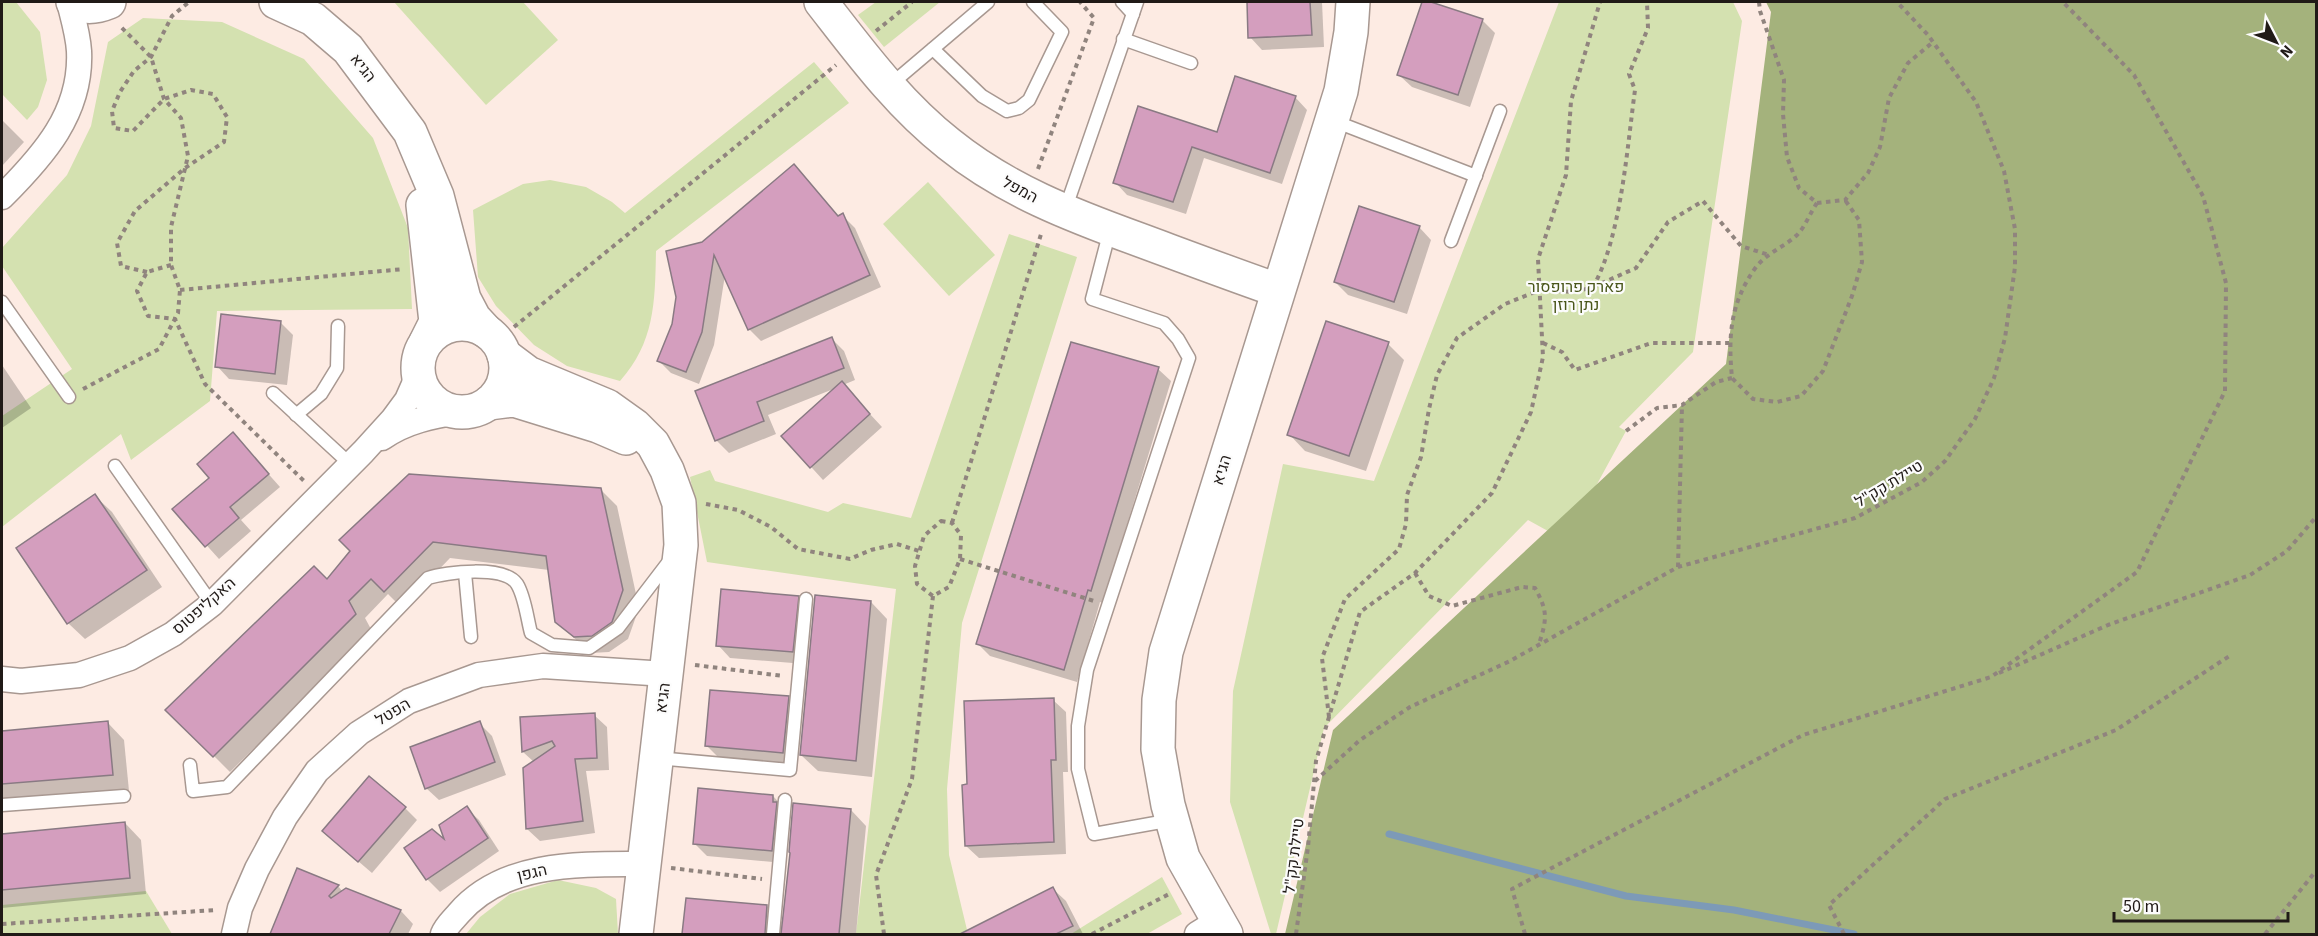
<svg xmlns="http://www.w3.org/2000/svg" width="2318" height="936" font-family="'Source Sans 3',Heebo,sans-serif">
<rect width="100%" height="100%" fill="#fdebe3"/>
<!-- green -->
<g fill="#d4e1b0">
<polygon points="2,2 16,2 40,32 47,80 38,107 27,120 2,94"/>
<polygon points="394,2 523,2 558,40 486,105"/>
<polygon points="876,2 940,2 884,47 858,15"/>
<polygon points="1559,2 1733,2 1742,21 1693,352 1619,427 1626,431 1566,541 1528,520 1324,728 1276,934 1271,934 1230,802 1233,691 1283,464 1374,481"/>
<polygon points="143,18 222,22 304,59 373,138 408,228 412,309 217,311 210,401 131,460 121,434 2,527 2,416 72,369 2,266 2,248 67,175 91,126 108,42"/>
<path d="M814,62L849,103L656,251C655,301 655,342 620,381L567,366L534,345L496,306L478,277L473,210L523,184L550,180L586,187L612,202L625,213Z"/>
<polygon points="928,182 995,255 949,296 883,224"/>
<polygon points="1009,234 1077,257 962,623 947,789 949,855 968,934 856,934 896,589 707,562 690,477 710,470 715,481 828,512 843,503 911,518"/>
<polygon points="1162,877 1182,914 1147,934 1071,934"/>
<polygon points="558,880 596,888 616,899 618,934 466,934 480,917 510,894"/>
<polygon points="146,891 172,934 2,934 2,905"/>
</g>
<!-- forest -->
<polygon fill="#a4b27c" points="1766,2 2316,2 2316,934 1285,934 1333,730 1726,364 1771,12"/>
<!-- shadow -->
<g fill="#0003">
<polygon points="1248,2 1322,2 1324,47 1262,50 1250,37"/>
<polygon points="1423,2 1482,20 1495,33 1470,107 1412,87 1399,75"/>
<polygon points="1295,97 1307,110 1282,184 1204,158 1186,214 1127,195 1115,182"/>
<polygon points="2,120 24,142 2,166"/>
<polygon points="794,166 839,217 842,215 855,228 881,287 761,341 749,329 725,275 714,345 699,384 671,373 659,361 702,243"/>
<polygon points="1419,227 1431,240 1407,314 1348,295 1335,282"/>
<polygon points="280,322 293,335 287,385 229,379 217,366"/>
<polygon points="832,339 844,351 855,380 843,385 882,427 823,480 783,436 836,388 768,415 776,434 729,453 716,440 697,392"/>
<polygon points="1388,344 1404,360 1366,471 1305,451 1289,434"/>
<polygon points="2,365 31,408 2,428"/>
<polygon points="1158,369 1171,381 1103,603 1100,602 1077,682 990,656 978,644"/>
<polygon points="233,434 280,487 241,520 251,531 219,559 174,509 211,478"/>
<polygon points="600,489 617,506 639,608 628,639 609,652 591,653 556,622 549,570 450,558 402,608 388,594 365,618 372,631 230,772 168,710 327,581 352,551"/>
<polygon points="95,496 112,512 162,587 85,639 68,623"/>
<polygon points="798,597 811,610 805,664 730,658 718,645"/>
<polygon points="871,602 887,619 872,777 818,771 801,755"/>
<polygon points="788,698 801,711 795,765 719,758 707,746"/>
<polygon points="1053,700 1066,712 1068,772 1063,772 1066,854 979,858 966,846 969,786"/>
<polygon points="594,715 607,727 609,770 586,771 595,833 540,841 527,829 534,762 523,752 522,718"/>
<polygon points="108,723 124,740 129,791 2,802 2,732"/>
<polygon points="479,723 492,736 506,775 439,800 426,788"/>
<polygon points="773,796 785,809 784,863 707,856 695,844"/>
<polygon points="405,808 417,820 372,873 337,843"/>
<polygon points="466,808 479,820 499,851 440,892 427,879"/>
<polygon points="851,810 866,826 856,934 684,934 687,900 767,906 784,924"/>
<polygon points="125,823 141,840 146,894 2,908 2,835"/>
<polygon points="298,870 338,886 343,892 347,890 401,911 413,924 408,934 272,934"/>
<polygon points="1053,889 1066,901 1083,934 969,934 968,932"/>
</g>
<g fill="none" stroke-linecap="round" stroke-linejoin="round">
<!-- stream -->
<polyline stroke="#7d9ab7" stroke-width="7" points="1389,834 1626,896 1734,910 1854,934"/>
</g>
<!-- building -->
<g fill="#d49ebe" stroke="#897a83" stroke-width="1.5">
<polygon points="1247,2 1310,2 1312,35 1248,38"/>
<polygon points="1422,2 1431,2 1483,19 1458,95 1397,75"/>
<polygon points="1235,76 1296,96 1270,173 1192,147 1173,202 1113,183 1138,106 1217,132"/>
<polygon points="794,164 838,216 843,213 870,275 748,330 714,255 702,332 686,372 657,361 672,324 676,297 666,251 702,242"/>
<polygon points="1359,206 1420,226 1394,302 1334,282"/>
<polygon points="221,314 281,321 275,374 215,367"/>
<polygon points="1326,321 1389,342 1349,456 1287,435"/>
<polygon points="832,337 844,368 757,402 764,421 715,441 695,391"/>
<polygon points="1071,342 1159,367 1091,591 1088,590 1064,670 976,644"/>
<polygon points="842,381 870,414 810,468 781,436"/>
<polygon points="233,432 269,474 230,507 239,518 205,547 172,509 209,478 197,464"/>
<polygon points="409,474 601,488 623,590 612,622 592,636 574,637 555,622 546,556 433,542 384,592 371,579 349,601 356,614 213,757 165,710 314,566 327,579 350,551 339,540"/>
<polygon points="95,494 147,570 67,624 16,548"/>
<polygon points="721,589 799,596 793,652 716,646"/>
<polygon points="815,595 871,601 856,761 800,755"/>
<polygon points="710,690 789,696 783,753 705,746"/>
<polygon points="1054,698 1056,760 1051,760 1054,842 965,846 962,785 967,784 964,701"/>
<polygon points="595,713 597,758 575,759 583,821 526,829 523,768 555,746 552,741 522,752 520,717"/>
<polygon points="108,721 113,775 2,784 2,731"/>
<polygon points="480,721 495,762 425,789 410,747"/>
<polygon points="369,776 406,807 358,862 322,831"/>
<polygon points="698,788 773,795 773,802 777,802 772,851 693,844"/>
<polygon points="793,803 851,809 839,934 781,934 790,853 789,852"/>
<polygon points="467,806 488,838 426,880 404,848 432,829 444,839 439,825"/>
<polygon points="125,822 130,878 2,890 2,834"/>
<polygon points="297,868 339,885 329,896 331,898 346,888 401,910 389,934 270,934"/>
<polygon points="1053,887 1073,926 1056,934 960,934"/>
<polygon points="686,898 767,905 765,934 682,934"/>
</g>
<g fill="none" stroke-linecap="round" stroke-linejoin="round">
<defs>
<g id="lane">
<polyline points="1122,2 1133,14"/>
<polyline points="1123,39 1191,63"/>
<polyline points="933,49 982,96 1007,111 1019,108 1029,100 1062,32 1033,2"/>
<polyline points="889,86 988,2"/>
<polyline points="1334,121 1476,176"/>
<polyline points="1065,210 1137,2"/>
<polyline points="1110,230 1092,299 1164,323 1178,339 1189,358 1087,670 1078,726 1078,769 1094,834 1172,820"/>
<polyline points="1451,241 1500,111"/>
<polyline points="2,302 69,397"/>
<polyline points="273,393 350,464"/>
<polyline points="296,415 321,394 337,368 338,326"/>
<polyline points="115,466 212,604"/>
<polyline points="465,573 471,637"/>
<polyline points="657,758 790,770 806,599"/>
<path d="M190,765L193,791L227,787L428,578C446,572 504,565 517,584C525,597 527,618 531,633L552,645L589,648L618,628L670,560"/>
<polyline points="2,805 124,796"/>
<polyline points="773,934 785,800"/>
</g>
<g id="street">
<path d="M2,197C43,156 82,113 79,51C78,34 73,18 69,2"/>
<path d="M382,438C406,421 433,416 460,412"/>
<polyline points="2,679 21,681 79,675 130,658 173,634 212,604 363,452 393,419 407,400 418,375"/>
<polyline points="234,934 240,908 257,869 285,817 317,771 359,733 409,701 479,675 543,666 666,674"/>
<path d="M443,934C446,926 453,920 459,913C504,861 581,864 644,864"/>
<polyline points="1197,934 1218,921"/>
</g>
<g id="secondary">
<path d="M73,2C85,9 97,7 109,2"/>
<polyline points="276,2 313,19 348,49 410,132 437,196 464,299 474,318 486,331"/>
<path d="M821,2C860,52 898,104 949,144C1006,190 1071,215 1140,240C1186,257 1231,274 1277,290"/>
<polyline points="423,205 436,322 426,342"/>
<circle cx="462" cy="368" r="44"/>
<polyline points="504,355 528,373 607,406 635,426 653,444 667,470 679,503 681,545 636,934"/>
<polyline points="489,403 514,400 598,426 626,438"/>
<polyline points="1226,934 1183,858 1168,805 1158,749 1159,700 1166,652 1341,91 1351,32 1353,2"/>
</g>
</defs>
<!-- lane casing -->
<use href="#lane" stroke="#a89891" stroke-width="15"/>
<!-- street casing -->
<use href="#street" stroke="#a89891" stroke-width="27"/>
<!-- secondary casing -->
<use href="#secondary" stroke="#a89891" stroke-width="36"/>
<!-- path -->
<g stroke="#90847e" stroke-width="4" stroke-dasharray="4.5 4.5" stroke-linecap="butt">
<polyline points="1759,2 1760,11 1784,80 1783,114 1787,157 1799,188 1817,203 1845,200 1868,173 1880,147 1889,98 1908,63 1933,42"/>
<polyline points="876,31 912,2"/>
<polyline points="1038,169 1094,18 1080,2"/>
<path d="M1817,203C1810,213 1805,227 1797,235C1784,247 1767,253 1756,267C1730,303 1728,336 1732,378L1753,399L1777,402L1801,396L1823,371L1852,296L1862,262L1859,220L1845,200"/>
<polyline points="171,265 147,272 137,291 148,316 175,319 205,384 304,481"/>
<polyline points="147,272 121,266 117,243 135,211 185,168 224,142 227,117 213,94 191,90 164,99 133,131 114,128 112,111 120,92 134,71 151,57 172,16 189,2"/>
<polyline points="1593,287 1636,268 1668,222 1703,201 1741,246 1769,255"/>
<polyline points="180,290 404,269"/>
<polyline points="514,327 836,65"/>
<polyline points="1543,343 1562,352 1575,370 1651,343 1729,343"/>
<polyline points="83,389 159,349 178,313 180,290 171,265 171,227 188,156 181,118 164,99 151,57 120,26"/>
<polyline points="1626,431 1657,408 1682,405 1716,382 1732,378"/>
<polyline points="706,504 738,510 771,527 798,549 850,559 871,550 897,544 919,551"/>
<polygon points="941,521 952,523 961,535 960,559 949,587 933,596 917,584 915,566 924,536"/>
<polyline points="952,523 1042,231"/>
<polyline points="960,559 1094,601"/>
<polyline points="1678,567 1682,405"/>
<path d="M1415,573L1429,596L1452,606L1522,587L1535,588C1548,611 1547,619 1539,644"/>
<polyline points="695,665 783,676"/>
<polyline points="1999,673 2108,625 2250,575 2287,551 2316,517"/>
<path d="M1329,717L1322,658L1345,599L1399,549L1406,524L1407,495L1421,457L1429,409L1437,375L1457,338L1505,304L1540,290L1575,292L1593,287C1621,238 1627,148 1635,90L1629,74L1648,28L1647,2"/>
<polyline points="1315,781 1360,740 1410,707 1510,661 1678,567 1855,518 1922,482 1945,461 1975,419 1994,378 2005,338 2015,267 2015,229 2004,171 1976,102 1928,35 1897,2"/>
<polyline points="671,868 762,879"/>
<polyline points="2,924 216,910"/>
<polyline points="884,934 876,875 912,779 933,596"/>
<polyline points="1092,934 1171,893"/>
<polyline points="1296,934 1308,847 1316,761 1360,612 1415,573 1492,493 1531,412 1543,357 1538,259 1566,175 1571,101 1600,2"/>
<polyline points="1525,934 1512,889 1803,735 1991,677 2137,572 2225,391 2226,283 2203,196 2134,75 2063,2"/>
<polyline points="1844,934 1829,905 1945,799 2116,730 2231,655"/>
<polyline points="2265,934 2316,871"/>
</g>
<!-- lane -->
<use href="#lane" stroke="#fff" stroke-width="12"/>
<!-- street -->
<use href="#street" stroke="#fff" stroke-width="24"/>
<!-- secondary -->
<use href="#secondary" stroke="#fff" stroke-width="33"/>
</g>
<g text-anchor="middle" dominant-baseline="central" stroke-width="4.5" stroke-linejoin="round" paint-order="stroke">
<!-- street labels -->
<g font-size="16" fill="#201a17" stroke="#fcfcfc">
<text transform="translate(363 68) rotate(52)">הגיא</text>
<text transform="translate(1020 190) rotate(28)">המפל</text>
<text transform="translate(1222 470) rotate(-73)">הגיא</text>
<text transform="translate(1889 484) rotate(-31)">טיילת קק"ל</text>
<text transform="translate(204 606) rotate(-41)">האקליפטוס</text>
<text transform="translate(663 698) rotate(-83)">הגיא</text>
<text transform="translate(393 712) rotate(-31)">הפטל</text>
<text transform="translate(1294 856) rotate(-83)">טיילת קק"ל</text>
<text transform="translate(532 873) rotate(-13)">הגפן</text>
</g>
<!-- park labels -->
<g font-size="16" fill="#49561a" stroke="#fcfcfc">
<text x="1576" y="287">פארק פרופסור<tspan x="1576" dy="18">נתן רוזן</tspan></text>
</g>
</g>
<!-- border -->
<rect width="2318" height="936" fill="none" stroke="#201a17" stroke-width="6"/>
<!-- north arrow -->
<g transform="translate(2276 42) rotate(132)" stroke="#fcfcfc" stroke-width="4.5" paint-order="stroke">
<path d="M0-4.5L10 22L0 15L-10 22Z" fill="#201a17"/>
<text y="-9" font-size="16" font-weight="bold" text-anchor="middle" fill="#201a17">N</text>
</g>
<!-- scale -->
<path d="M2114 912v9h174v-9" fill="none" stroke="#201a17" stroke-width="3"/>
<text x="2123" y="912" font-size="18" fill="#201a17" stroke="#fcfcfc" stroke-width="4.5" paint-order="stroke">50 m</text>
</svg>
